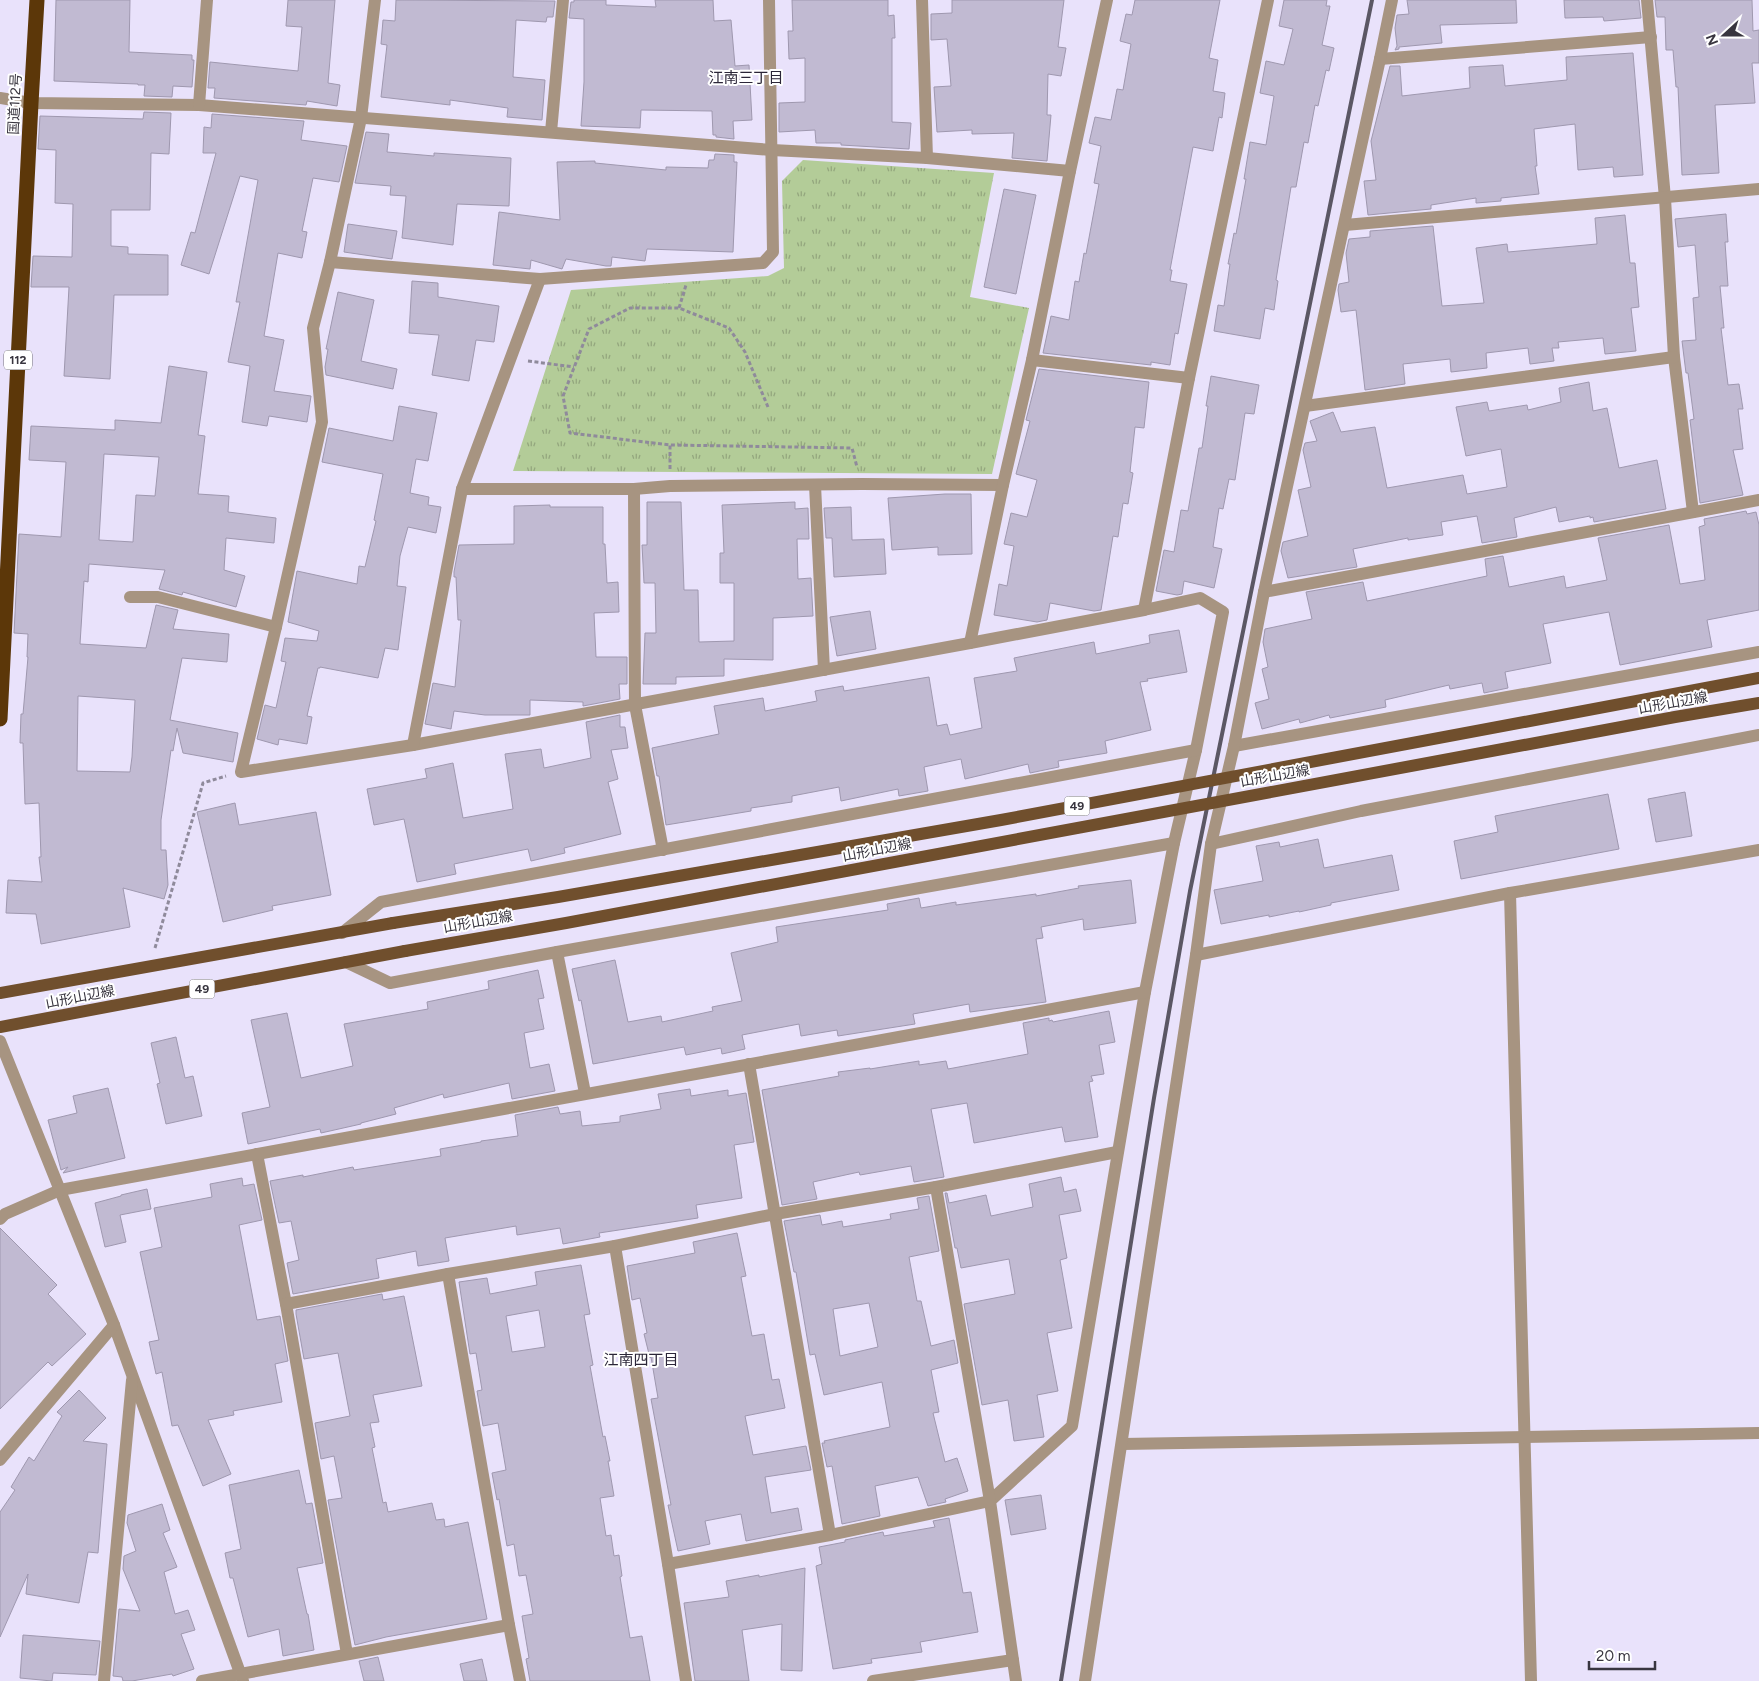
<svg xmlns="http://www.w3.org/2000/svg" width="1759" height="1681" font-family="Figtree,'Noto Sans JP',sans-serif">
<defs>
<pattern id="park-tufts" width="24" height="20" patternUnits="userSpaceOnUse" patternTransform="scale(1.25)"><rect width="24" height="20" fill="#b3cc98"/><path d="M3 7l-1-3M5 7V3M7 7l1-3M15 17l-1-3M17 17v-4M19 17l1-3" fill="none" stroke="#93a67d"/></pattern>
</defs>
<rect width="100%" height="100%" fill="#e9e2fb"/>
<!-- park -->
<polygon fill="url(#park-tufts)" points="803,160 994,173 970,297 1029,308 992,474 513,471 571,290 768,276 784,268 782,181"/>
<!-- building -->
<g fill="#c1bad2" stroke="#9f98af" fill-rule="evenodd">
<polygon points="56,0 130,0 129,52 192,55 192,60 194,60 192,87 173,86 172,97 144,96 145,85 138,85 138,84 54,81"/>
<polygon points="288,0 335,0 328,83 340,85 337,106 307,101 306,105 214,98 215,88 208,88 210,62 298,71 302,27 286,26"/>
<polygon points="396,0 555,1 553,17 547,17 546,22 516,20 513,77 545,80 542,120 507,117 508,108 450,100 450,105 381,97 387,45 381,44 383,20 395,21"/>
<polygon points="574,0 606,0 606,5 656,7 655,0 713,0 714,21 731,20 735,66 749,65 752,120 733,121 734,139 716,137 716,135 713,135 712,111 641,110 640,128 581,126 584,82 584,19 569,18 571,2 574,2"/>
<polygon points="792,0 888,0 888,16 894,15 895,38 892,38 892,122 911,123 909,149 841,145 841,143 816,143 815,130 779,132 779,103 805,102 805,58 789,59 788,31 793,31"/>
<polygon points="952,0 1064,0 1058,47 1066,48 1061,76 1048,74 1047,115 1051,115 1047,161 1012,158 1014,133 972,134 972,130 937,132 934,87 951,86 947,39 931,40 931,14 952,13"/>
<polygon points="1135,0 1220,0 1209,58 1218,60 1213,91 1225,93 1222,118 1219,117 1213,151 1193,147 1170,270 1172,270 1170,281 1187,284 1178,334 1175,333 1170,365 1151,362 1151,365 1043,353 1051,316 1069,320 1075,281 1079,282 1084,253 1086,254 1099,184 1094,183 1101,146 1089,143 1095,117 1111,120 1117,89 1123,90 1131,44 1120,41 1126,14 1132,15"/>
<polygon points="1284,0 1327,0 1326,6 1330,6 1322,45 1334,48 1329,71 1326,70 1318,106 1315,105 1308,143 1304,142 1296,187 1291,187 1276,280 1278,281 1274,310 1265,308 1260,339 1214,331 1218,305 1224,306 1230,264 1228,264 1234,233 1236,234 1246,179 1244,179 1250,142 1266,145 1274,96 1260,93 1266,61 1284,65 1293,29 1279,26"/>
<polygon points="1407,0 1516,0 1517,23 1440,25 1442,43 1399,47 1399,49 1395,50 1397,46 1395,28 1397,15 1409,14"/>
<polygon points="1564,0 1639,0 1641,18 1604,21 1603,17 1565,18"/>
<polygon points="1655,0 1752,0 1753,31 1759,30 1759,63 1752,63 1755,103 1715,105 1719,173 1682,175 1678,87 1676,87 1673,50 1666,50 1665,17 1657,17"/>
<polygon points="1633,53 1643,175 1614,177 1613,167 1578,170 1575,124 1534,129 1537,166 1535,166 1539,194 1501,198 1501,201 1476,203 1476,198 1431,205 1431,209 1368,215 1364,181 1376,180 1371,141 1390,66 1400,66 1402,96 1470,88 1469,67 1503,65 1505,86 1567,80 1566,57"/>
<polygon points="144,112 171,113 169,154 151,153 150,210 111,210 111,246 128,247 128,254 168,255 168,295 114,295 110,379 64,376 69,287 31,287 33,256 72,257 73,204 55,203 56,150 38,149 40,116 143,119"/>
<polygon points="212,114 304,121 301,140 347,146 339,182 313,178 302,231 307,232 302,258 278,253 264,336 284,340 274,391 311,396 307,422 269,416 267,426 242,422 250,366 228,362 240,302 236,302 258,180 240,176 209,274 181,265 191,232 195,233 216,153 203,153 204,127 211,128"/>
<polygon points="366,132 389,134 387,152 434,156 434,153 511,158 509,206 457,204 453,245 402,238 406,196 390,195 391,186 355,183"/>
<polygon points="715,154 734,155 734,162 737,162 733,252 647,249 645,261 612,257 611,266 606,266 566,259 562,269 531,260 530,269 493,265 499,212 560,220 557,162 595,161 595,163 666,170 666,167 708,168 709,160 714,160"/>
<polygon points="1004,189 1036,195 1016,294 984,287"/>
<polygon points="1726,214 1728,242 1725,242 1728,286 1720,286 1724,328 1721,328 1728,385 1739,384 1743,409 1738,409 1743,449 1733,450 1743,495 1700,503 1690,420 1694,419 1688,373 1686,373 1682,341 1696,340 1693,298 1699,297 1695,245 1678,247 1675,219"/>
<polygon points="1625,215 1630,263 1635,263 1639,307 1631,308 1636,351 1605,354 1603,338 1558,342 1559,348 1552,348 1554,361 1530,364 1528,348 1486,353 1487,368 1451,372 1450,359 1403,364 1405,384 1365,390 1356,310 1341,312 1338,290 1339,284 1349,282 1346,253 1349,239 1370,237 1370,231 1433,226 1442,306 1484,303 1476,248 1507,244 1508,252 1597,244 1595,218"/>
<polygon points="348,224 397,231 392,259 344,252"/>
<polygon points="412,281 438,283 438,297 499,306 494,342 476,340 469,381 432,375 439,335 409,333"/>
<polygon points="338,292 374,300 361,361 397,369 393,389 326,375 325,367 328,349 326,349"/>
<path d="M169,366L207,372L198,435L205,436L198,494L229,496L228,512L276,518L274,543L226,538L224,570L245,576L236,607L183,592L182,595L159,589L165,570L89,564L88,582L84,581L80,644L146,648L156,605L178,610L173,629L229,634L227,662L182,658L170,720L238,733L233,762L183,753L177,728L173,751L171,750L161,820V850H166L168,885L164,899L123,888L130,927L41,944L36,914L6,913L8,880L42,882L39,857H41L39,803L25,804L23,743H20L21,714H23L28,657H27L28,634L14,633L19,534L61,537L66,462L29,460L31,426L115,430V420L161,423ZM104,454L159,457L155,496L136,495L133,542L99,540ZM78,696L135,700L132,757L130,772L77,771Z"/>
<polygon points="1039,369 1149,382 1144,428 1135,427 1130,472 1133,473 1128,504 1123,503 1118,537 1113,536 1101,610 1094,611 1050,603 1047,620 1037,622 994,615 999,584 1007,586 1014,546 1004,544 1011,513 1027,517 1037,480 1016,474 1030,421 1026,420"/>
<polygon points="1211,376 1259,385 1254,414 1245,413 1235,480 1229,479 1223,509 1219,508 1213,547 1222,549 1214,588 1184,581 1182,594 1177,595 1156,591 1164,550 1174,552 1181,510 1188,511 1199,448 1202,448 1208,406 1206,406"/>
<polygon points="1589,382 1593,411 1607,408 1619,468 1657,460 1666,509 1594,522 1593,517 1590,518 1590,516 1559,522 1556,507 1514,518 1517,537 1482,543 1477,516 1441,522 1443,535 1408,540 1408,538 1353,549 1357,567 1288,578 1281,551 1283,542 1308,536 1298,490 1311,487 1303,450 1305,443 1317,441 1310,421 1333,412 1341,432 1375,427 1387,488 1463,475 1467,494 1507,487 1501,449 1466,456 1456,407 1487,402 1489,411 1527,405 1528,410 1561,402 1559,388"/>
<polygon points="399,406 437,413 428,461 416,459 410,493 429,497 428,505 441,507 436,533 408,527 400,556 397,586 406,587 398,650 385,648 378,678 320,667 320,668 318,668 307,716 312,717 307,744 279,739 278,745 257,739 265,705 276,708 286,662 281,661 285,638 317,641 319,631 288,622 297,571 357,584 359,566 365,567 376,521 374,520 383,474 322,462 329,428 393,441"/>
<polygon points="945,494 971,494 972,554 938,555 938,547 892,550 888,498"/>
<polygon points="647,502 681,502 684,590 698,590 699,642 734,641 734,583 720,583 720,553 724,553 722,505 795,502 795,509 808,508 809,539 797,539 798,579 811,578 813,616 773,618 773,660 724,659 724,676 676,677 676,684 643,684 645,633 656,633 655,583 644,583 642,545 647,545"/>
<polygon points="550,505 550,507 603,507 603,544 605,544 607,583 618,582 619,612 594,613 596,657 627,657 627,684 619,684 620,699 583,706 583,702 530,700 530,715 485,715 454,711 451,729 425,724 433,683 455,687 461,620 458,620 456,577 454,577 454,572 459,545 514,544 514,506"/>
<polygon points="851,507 852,540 884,539 886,574 834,577 832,538 826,538 824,508"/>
<polygon points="1746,511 1747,514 1756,512 1759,525 1759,610 1707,620 1712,647 1620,665 1609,612 1543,624 1551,663 1505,672 1508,688 1484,693 1482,683 1450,689 1449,685 1385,700 1386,707 1330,718 1329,715 1300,723 1299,719 1262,729 1255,703 1269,699 1262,669 1268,667 1263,642 1265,629 1312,619 1306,592 1363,582 1367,601 1487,576 1485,559 1503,556 1509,587 1564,576 1566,588 1607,580 1598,538 1669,525 1680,584 1705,580 1699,527 1705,525 1704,519"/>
<polygon points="870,611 876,649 837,656 830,617"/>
<polygon points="1179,630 1187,672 1147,679 1148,681 1140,682 1151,730 1105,741 1107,753 1058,761 1059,767 1030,773 1028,764 965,779 961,759 924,767 928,791 899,796 898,789 841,801 839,787 792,796 792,802 751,808 751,811 666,825 659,776 657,776 652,748 719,734 714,706 763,698 765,711 817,701 815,691 843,686 844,691 929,677 937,726 947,724 950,735 982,728 974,678 1017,671 1014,658 1094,642 1096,654 1150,643 1149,635"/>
<polygon points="620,715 620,727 625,727 628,748 611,750 618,779 608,782 621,834 564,848 565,853 531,861 528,849 454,864 456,874 417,882 404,819 374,825 367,789 427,778 425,769 453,763 463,818 513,809 505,754 541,749 544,768 591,758 586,722"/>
<polygon points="1685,792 1692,836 1656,842 1648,799"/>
<polygon points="1608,794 1619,849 1461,879 1454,841 1498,832 1495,816"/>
<polygon points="235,803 239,825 316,812 331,895 272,906 273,910 223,922 197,812"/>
<polygon points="1318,839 1324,868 1392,855 1399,890 1331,903 1331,905 1299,912 1299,911 1269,917 1269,915 1221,924 1214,890 1263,881 1256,846 1279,842 1280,847"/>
<polygon points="1131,880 1136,923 1084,930 1083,919 1041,927 1043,938 1036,939 1046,1002 970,1012 969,1004 913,1014 915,1024 838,1036 837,1030 801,1036 799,1024 742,1035 745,1049 722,1054 721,1048 686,1055 684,1047 593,1064 581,1000 579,1001 572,969 615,960 628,1022 661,1016 662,1022 713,1011 712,1007 742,1001 731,953 778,942 776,927 888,910 887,904 919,898 921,908 956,902 956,905 1036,894 1036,896 1079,888 1078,886"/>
<polygon points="538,970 544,998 538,999 544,1029 524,1033 530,1068 549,1064 555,1091 512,1099 509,1083 444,1098 443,1094 394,1108 396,1114 361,1123 361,1124 321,1133 320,1129 248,1144 242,1113 270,1107 251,1020 287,1013 301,1078 353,1066 344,1024 428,1009 427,1002 489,989 488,981"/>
<polygon points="1109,1011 1115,1042 1099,1045 1104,1074 1091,1076 1093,1081 1089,1082 1098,1137 1065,1142 1062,1127 974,1143 967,1103 931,1109 944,1177 914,1182 911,1166 860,1175 859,1172 813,1182 817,1199 782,1205 762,1090 839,1076 838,1072 870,1068 870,1069 919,1061 919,1065 946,1061 948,1069 1028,1054 1023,1023 1049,1018 1049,1021 1052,1020 1053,1022"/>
<polygon points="176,1037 185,1078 193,1076 202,1116 166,1124 157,1084 160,1083 151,1043"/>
<polygon points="108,1088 125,1158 63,1173 68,1167 61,1170 48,1120 77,1113 73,1096"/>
<polygon points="690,1089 691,1096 728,1090 728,1096 746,1093 754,1142 734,1145 742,1198 696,1205 698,1218 599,1233 600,1237 563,1244 560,1228 517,1235 516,1226 445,1238 449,1261 418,1266 416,1251 376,1259 379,1278 293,1294 287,1263 299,1260 291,1221 279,1223 270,1181 303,1175 303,1177 353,1167 354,1170 441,1156 440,1149 481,1142 481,1141 518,1136 515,1115 558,1107 560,1114 580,1111 582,1126 620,1122 620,1116 661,1109 658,1094"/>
<polygon points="1061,1177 1064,1192 1076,1189 1081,1211 1059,1215 1067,1258 1060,1260 1072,1328 1047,1333 1058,1391 1037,1395 1044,1437 1014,1441 1008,1400 982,1405 964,1304 1015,1294 1009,1259 961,1268 957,1248 955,1248 945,1193 947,1193 949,1203 986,1195 991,1216 1033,1207 1029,1184"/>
<polygon points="242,1178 243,1186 254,1184 262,1220 239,1225 257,1320 280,1316 288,1361 275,1364 282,1402 233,1411 234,1415 208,1420 231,1474 203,1486 178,1425 172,1426 162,1372 156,1374 149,1342 159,1340 140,1252 162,1247 154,1208 212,1197 210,1184"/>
<polygon points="147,1189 151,1209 120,1215 126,1242 105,1247 95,1203 121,1196 121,1195"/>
<path d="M929,1196L939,1251L909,1257L917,1301H921L931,1346L954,1340L958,1363L931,1370L939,1412L933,1413L945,1462L957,1458L968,1491L945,1499L946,1502L928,1506L918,1477L875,1486L880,1516L842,1524L832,1466L827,1467L822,1443H825L824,1441L890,1427L882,1382L824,1395L815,1354L810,1355L796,1272H794L784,1221L820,1215L822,1225L842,1221L843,1227L891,1219L890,1214L919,1209L917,1198ZM869,1303L878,1347L840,1356L833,1309Z"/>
<polygon points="0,1228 57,1285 48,1294 86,1334 52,1366 48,1362 0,1409"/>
<polygon points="737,1233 746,1276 741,1277 752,1336 764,1334 772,1380 779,1379 785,1408 745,1416 753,1455 806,1446 811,1470 765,1477 771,1513 798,1508 802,1530 746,1541 741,1514 705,1521 710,1544 678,1551 668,1505 671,1505 651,1399 658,1398 651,1357 650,1358 644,1334 647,1333 640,1298 632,1300 627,1266 695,1253 693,1242"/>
<path d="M581,1265L590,1314L584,1315L593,1365L590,1366L603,1437L605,1436L610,1461H608L614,1496L600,1498L606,1536L611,1535L614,1556L619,1555L622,1576L620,1577L630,1638L642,1636L650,1681H530L526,1659L529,1658L522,1616L533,1614L526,1575L519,1576L514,1544L507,1546L499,1499L497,1500L492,1473L506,1470L498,1423L483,1426L477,1391L482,1390L476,1353L470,1354L466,1328L459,1282L487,1278L490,1294L537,1285L535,1272ZM539,1310L545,1347L512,1352L506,1316Z"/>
<polygon points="382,1294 383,1300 404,1296 422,1386 373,1395 379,1422 370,1423 375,1447 372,1448 383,1503 386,1502 388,1512 432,1503 436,1520 444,1519 445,1527 468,1522 487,1619 386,1637 355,1645 348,1610 328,1500 342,1498 334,1456 321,1459 315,1423 350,1416 338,1353 304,1359 296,1314 296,1310"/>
<polygon points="79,1390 106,1418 83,1441 107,1444 98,1553 88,1552 79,1603 26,1594 28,1574 0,1637 0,1512 15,1490 11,1487 29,1457 34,1461 62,1416 57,1412"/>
<polygon points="299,1470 306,1504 312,1503 323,1563 297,1568 307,1614 308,1614 314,1650 283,1656 279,1629 248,1637 233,1578 230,1578 225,1553 241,1549 229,1485"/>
<polygon points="1041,1495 1046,1529 1011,1535 1005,1500"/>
<polygon points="162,1504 170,1530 163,1533 177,1567 164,1572 175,1614 188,1610 195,1630 181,1634 194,1669 173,1676 172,1674 132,1681 123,1681 122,1677 113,1676 119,1609 140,1611 123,1569 124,1556 136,1551 127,1523 128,1515"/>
<polygon points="949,1518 963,1593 971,1592 978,1632 920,1642 922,1652 871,1659 872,1663 833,1669 816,1566 822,1564 819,1547 845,1542 845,1540 883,1532 884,1536 935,1527 933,1521"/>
<polygon points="805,1568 802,1671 781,1670 782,1624 742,1630 749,1681 695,1681 684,1603 729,1597 726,1581 759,1575 759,1577"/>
<polygon points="23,1635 100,1641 96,1675 53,1673 52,1681 20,1678"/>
<polygon points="378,1657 384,1681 364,1681 359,1661"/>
<polygon points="482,1659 487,1681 464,1681 460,1664"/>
</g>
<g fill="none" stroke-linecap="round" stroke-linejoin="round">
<!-- path -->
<g stroke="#8f8a9b" stroke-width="3" stroke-dasharray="4 2.5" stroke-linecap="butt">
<polyline points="679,308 686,285"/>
<polyline points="528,361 574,367"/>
<polyline points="768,407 745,352 729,328 679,308 630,308 589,329 563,396 570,433 670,445 852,448 857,467"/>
<polyline points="670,469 670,445"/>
<polyline points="155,948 203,783 226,776"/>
</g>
<!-- minor -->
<g stroke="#a79481" stroke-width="12">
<polyline points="375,0 361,118 330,262 313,328 322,422 276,627 241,772 413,745 970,643 1144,610 1200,598 1223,612 1196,750 1174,843 1145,992 1072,1426 990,1501 1016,1681"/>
<polyline points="922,0 927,158"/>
<polyline points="1647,0 1665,198 1674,357 1693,512"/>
<polyline points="1380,59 1651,37"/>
<polyline points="0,98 31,103 199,105 772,150 927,158 1070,171"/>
<polyline points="199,105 207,0"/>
<polyline points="551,132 563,0"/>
<polyline points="1345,225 1759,189"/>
<polyline points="330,262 540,279 763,263 773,252 769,0"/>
<polyline points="1032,360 1189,378"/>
<polyline points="1305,406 1674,357"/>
<polyline points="815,485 824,670"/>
<polyline points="462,489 634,489 670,486 862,484 1003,485"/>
<polyline points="634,489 635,705 663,850"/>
<polyline points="1264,592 1759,500"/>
<polyline points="130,597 158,597 276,627"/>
<polyline points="1144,610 1189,378 1268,0"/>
<polyline points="970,643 1003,485 1032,360 1070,171 1107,0"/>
<polyline points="413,745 462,489 540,279"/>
<polyline points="1234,746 1759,652"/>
<polyline points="1211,844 1361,811 1759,735"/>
<polyline points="1510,893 1531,1681"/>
<polyline points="342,933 381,902 1196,750"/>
<polyline points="557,952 585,1093"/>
<polyline points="1196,955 1510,893 1759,850"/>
<polyline points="346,962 390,983 557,952 1174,843"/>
<polyline points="0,1041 114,1325 243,1681"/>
<polyline points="749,1064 830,1535"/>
<polyline points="257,1154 286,1304 347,1654"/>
<polyline points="0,1219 5,1214 60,1190 1145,992"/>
<polyline points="615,1246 668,1564 686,1681"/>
<polyline points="448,1274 509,1625 520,1681"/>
<polyline points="286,1304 448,1274 615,1246 775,1214 936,1187 1117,1152"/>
<polyline points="1122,1444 1759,1433"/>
<polyline points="0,1460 114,1325"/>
<polyline points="668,1564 830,1535 990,1501 936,1187"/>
<polyline points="104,1681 132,1380"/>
<polyline points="202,1681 509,1625"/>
<polyline points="873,1681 1013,1660"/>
<polyline points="1085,1681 1196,955 1211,844 1234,746 1264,592 1380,59 1392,0"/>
</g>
<!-- major -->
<g stroke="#704f2d" stroke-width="12">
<polyline points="0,993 393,923"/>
<polyline points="0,1027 405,951"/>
</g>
<!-- highway -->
<polyline stroke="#5c3709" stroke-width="15" points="0,719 31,103 37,0"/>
<!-- rail -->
<polyline stroke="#5b5764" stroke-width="4" points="1061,1681 1154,1098 1190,891 1372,0"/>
<!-- major-bridge -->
<g stroke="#704f2d" stroke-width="12">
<polyline points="393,923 558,897 1001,820 1759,678"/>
<polyline points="405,951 566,923 1675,717 1759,703"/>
</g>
</g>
<g text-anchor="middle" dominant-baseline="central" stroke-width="4" stroke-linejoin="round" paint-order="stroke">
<!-- shield labels -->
<g fill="#fff" stroke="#747279" stroke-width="1">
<rect x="4" y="350.5" width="28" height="19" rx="4"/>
<rect x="1064.5" y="796.5" width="25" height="19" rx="4"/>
<rect x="189.5" y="979.5" width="25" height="19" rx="4"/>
</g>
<g font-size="12" font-weight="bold" fill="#38353f">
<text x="18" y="360">112</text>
<text x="1077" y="806">49</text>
<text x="202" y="989">49</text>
</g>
<!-- street labels -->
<g font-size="14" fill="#38353f" stroke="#fff">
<text transform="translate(15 104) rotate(-87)">国道112号</text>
<text transform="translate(1673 703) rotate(-10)">山形山辺線</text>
<text transform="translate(1275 776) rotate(-10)">山形山辺線</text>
<text transform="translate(877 850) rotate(-11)">山形山辺線</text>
<text transform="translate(478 922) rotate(-10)">山形山辺線</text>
<text transform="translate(80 997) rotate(-11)">山形山辺線</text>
</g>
<!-- neighbourhood labels -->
<g font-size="15" fill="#2b2638" stroke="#fff">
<text x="746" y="78">江南三丁目</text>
<text x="641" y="1360">江南四丁目</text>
</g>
</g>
<!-- north arrow -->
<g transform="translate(1724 35) rotate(249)" stroke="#ffffff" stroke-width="4" paint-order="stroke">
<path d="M0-4L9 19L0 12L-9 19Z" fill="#38353f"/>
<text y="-8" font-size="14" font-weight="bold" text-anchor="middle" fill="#38353f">N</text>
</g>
<!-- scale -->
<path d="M1589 1661v8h66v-8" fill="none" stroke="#38353f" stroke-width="2.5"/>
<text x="1596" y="1661" font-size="15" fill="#38353f" stroke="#ffffff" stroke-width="4" paint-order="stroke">20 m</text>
</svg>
